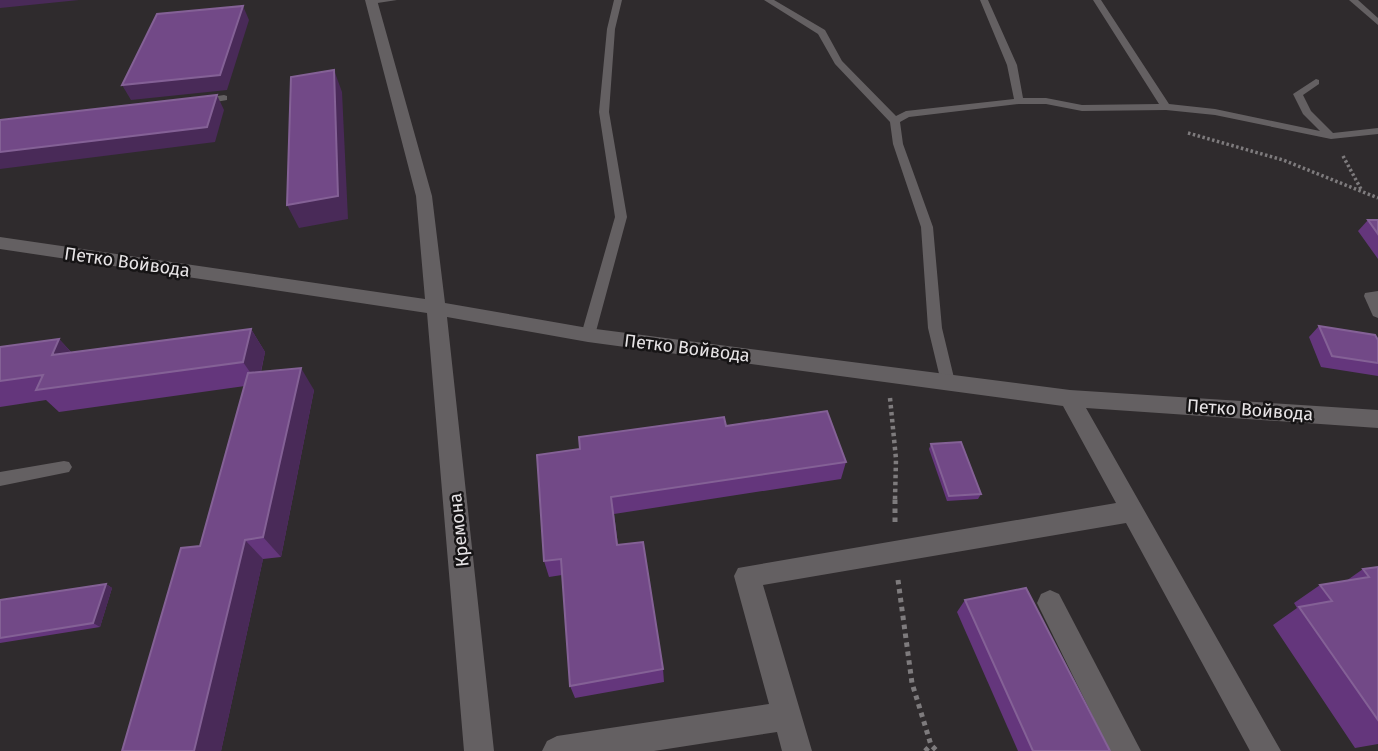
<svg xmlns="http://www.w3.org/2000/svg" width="1378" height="751" font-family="'Fira Sans',sans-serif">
<rect width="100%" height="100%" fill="#2f2b2d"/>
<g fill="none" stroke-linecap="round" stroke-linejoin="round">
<!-- path-far2 -->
<g stroke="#7e7b7d" stroke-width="3.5" stroke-dasharray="2.5 2.5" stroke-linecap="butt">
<polyline points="1188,133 1283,160 1378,198"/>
<polyline points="1343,156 1362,191"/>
</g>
<!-- path-far1 -->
<polyline stroke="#7e7b7d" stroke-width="4.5" stroke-dasharray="3.5 3.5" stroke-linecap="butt" points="890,398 896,459 895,499"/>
<!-- path -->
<g stroke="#7e7b7d" stroke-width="5" stroke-dasharray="4.5 4.5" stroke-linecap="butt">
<polyline points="895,522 895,497"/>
<polyline points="898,580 912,683 931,745 937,751"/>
<polyline points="925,751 931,745"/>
</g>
<!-- service -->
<g fill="#646062" fill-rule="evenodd">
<polygon points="369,0 397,0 371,4 367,2"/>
<polygon points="614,0 622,0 615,29 609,112 627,217 595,335 588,340 581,335 615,217 599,112 607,29"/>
<polygon points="764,0 774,0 825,30 842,61 896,116 906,111 1014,99 1007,65 980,0 988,0 1017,65 1023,98 1046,98 1082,105 1159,104 1093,0 1101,0 1169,104 1215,109 1320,131 1303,114 1293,94 1316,79 1319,80 1319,84 1303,95 1311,111 1333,133 1378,128 1378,134 1331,139 1215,115 1166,110 1082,111 1046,104 1019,104 909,117 900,122 903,144 933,227 942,328 955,382 953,386 943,386 941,382 928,328 921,227 893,144 890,122 835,64 818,34"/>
<polygon points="1349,0 1358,0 1378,18 1378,25"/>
<polygon points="224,95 227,96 227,100 199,105 194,102 199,99"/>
<polygon points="1378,291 1378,318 1373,316 1364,296 1365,293"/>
<polygon points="64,461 69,462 72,467 69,472 0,486 0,472"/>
</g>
<!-- minor -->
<g fill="#646062" fill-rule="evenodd">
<polygon points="365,0 377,0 432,196 445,303 588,328 1070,390 1378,410 1378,428 1086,408 1281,751 1250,751 1126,523 763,585 812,751 782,751 777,732 654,751 542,751 547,741 557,736 769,704 734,576 738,568 1116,503 1063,406 588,342 447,317 494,751 464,751 427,313 0,249 0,237 425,299 416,196"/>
<polygon points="1050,590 1059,594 1141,751 1110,751 1037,603 1041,594"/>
</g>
</g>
<!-- wall -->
<g fill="#64367c">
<polygon points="1368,220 1378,220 1378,259 1358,231"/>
<polygon points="1319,326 1378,340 1378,376 1321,367 1309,337"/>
<polygon points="251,329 265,352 261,372 314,390 281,557 263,559 221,751 122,751 200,546 245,386 59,412 46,400 0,407 0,347 59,339 72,353"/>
<polygon points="726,426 846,462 841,479 614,514 618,545 663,669 664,682 575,698 570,686 562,575 549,577 544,561 580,449"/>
<polygon points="931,444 981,494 978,499 947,501 929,449"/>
<polygon points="1378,567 1378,744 1355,748 1273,625 1297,608 1294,603 1320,585 1346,581 1363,569"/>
<polygon points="106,584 112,588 100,627 0,643 0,600"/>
<polygon points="965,600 1110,751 1018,751 957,612"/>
</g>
<!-- shaded-wall -->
<g fill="#492a58">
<polygon points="0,0 79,0 0,8"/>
<polygon points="243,6 249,20 227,90 131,100 122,85"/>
<polygon points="334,70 342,92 348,219 299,228 287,205"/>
<polygon points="217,95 224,110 215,142 0,169 0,152"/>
<polygon points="251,329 265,352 258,384 243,362"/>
<polygon points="59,339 80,362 52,355"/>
<polygon points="301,368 314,390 281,557 263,537"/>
<polygon points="245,540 263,559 221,751 194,751"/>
<polygon points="106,584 112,588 100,627 93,623"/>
</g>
<!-- building -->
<g fill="#724987" stroke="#846196" stroke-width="2">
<polygon points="243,6 220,75 122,85 157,14"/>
<polygon points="334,70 338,196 287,205 291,77"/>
<polygon points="217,95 207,127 0,152 0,120"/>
<polygon points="1368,220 1378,220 1378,234"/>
<polygon points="1319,326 1375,335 1378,340 1378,363 1332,356"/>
<polygon points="251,329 243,362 36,390 43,375 0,381 0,347 59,339 52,355"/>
<polygon points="301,368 263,537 245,540 194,751 122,751 181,548 200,546 248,373"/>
<polygon points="827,411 846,462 611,497 617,545 643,542 663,669 570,686 561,559 544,561 537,455 580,449 579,437 724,417 726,426"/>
<polygon points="961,442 981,494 949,496 931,444"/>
<polygon points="1378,567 1378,720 1299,607 1332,601 1320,585 1369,577 1363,569"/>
<polygon points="106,584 93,623 0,638 0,600"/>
<polygon points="1026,588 1110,751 1033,751 965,600"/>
</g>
<g text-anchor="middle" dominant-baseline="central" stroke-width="5" stroke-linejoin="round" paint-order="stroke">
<!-- street labels -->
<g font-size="18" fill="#e7e4e6" stroke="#161415">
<text transform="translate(127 262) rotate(8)">Петко Войвода</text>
<text transform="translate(687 348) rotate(7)">Петко Войвода</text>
<text transform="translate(1250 410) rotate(4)">Петко Войвода</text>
<text transform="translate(459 530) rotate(-96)">Кремона</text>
</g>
</g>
</svg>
